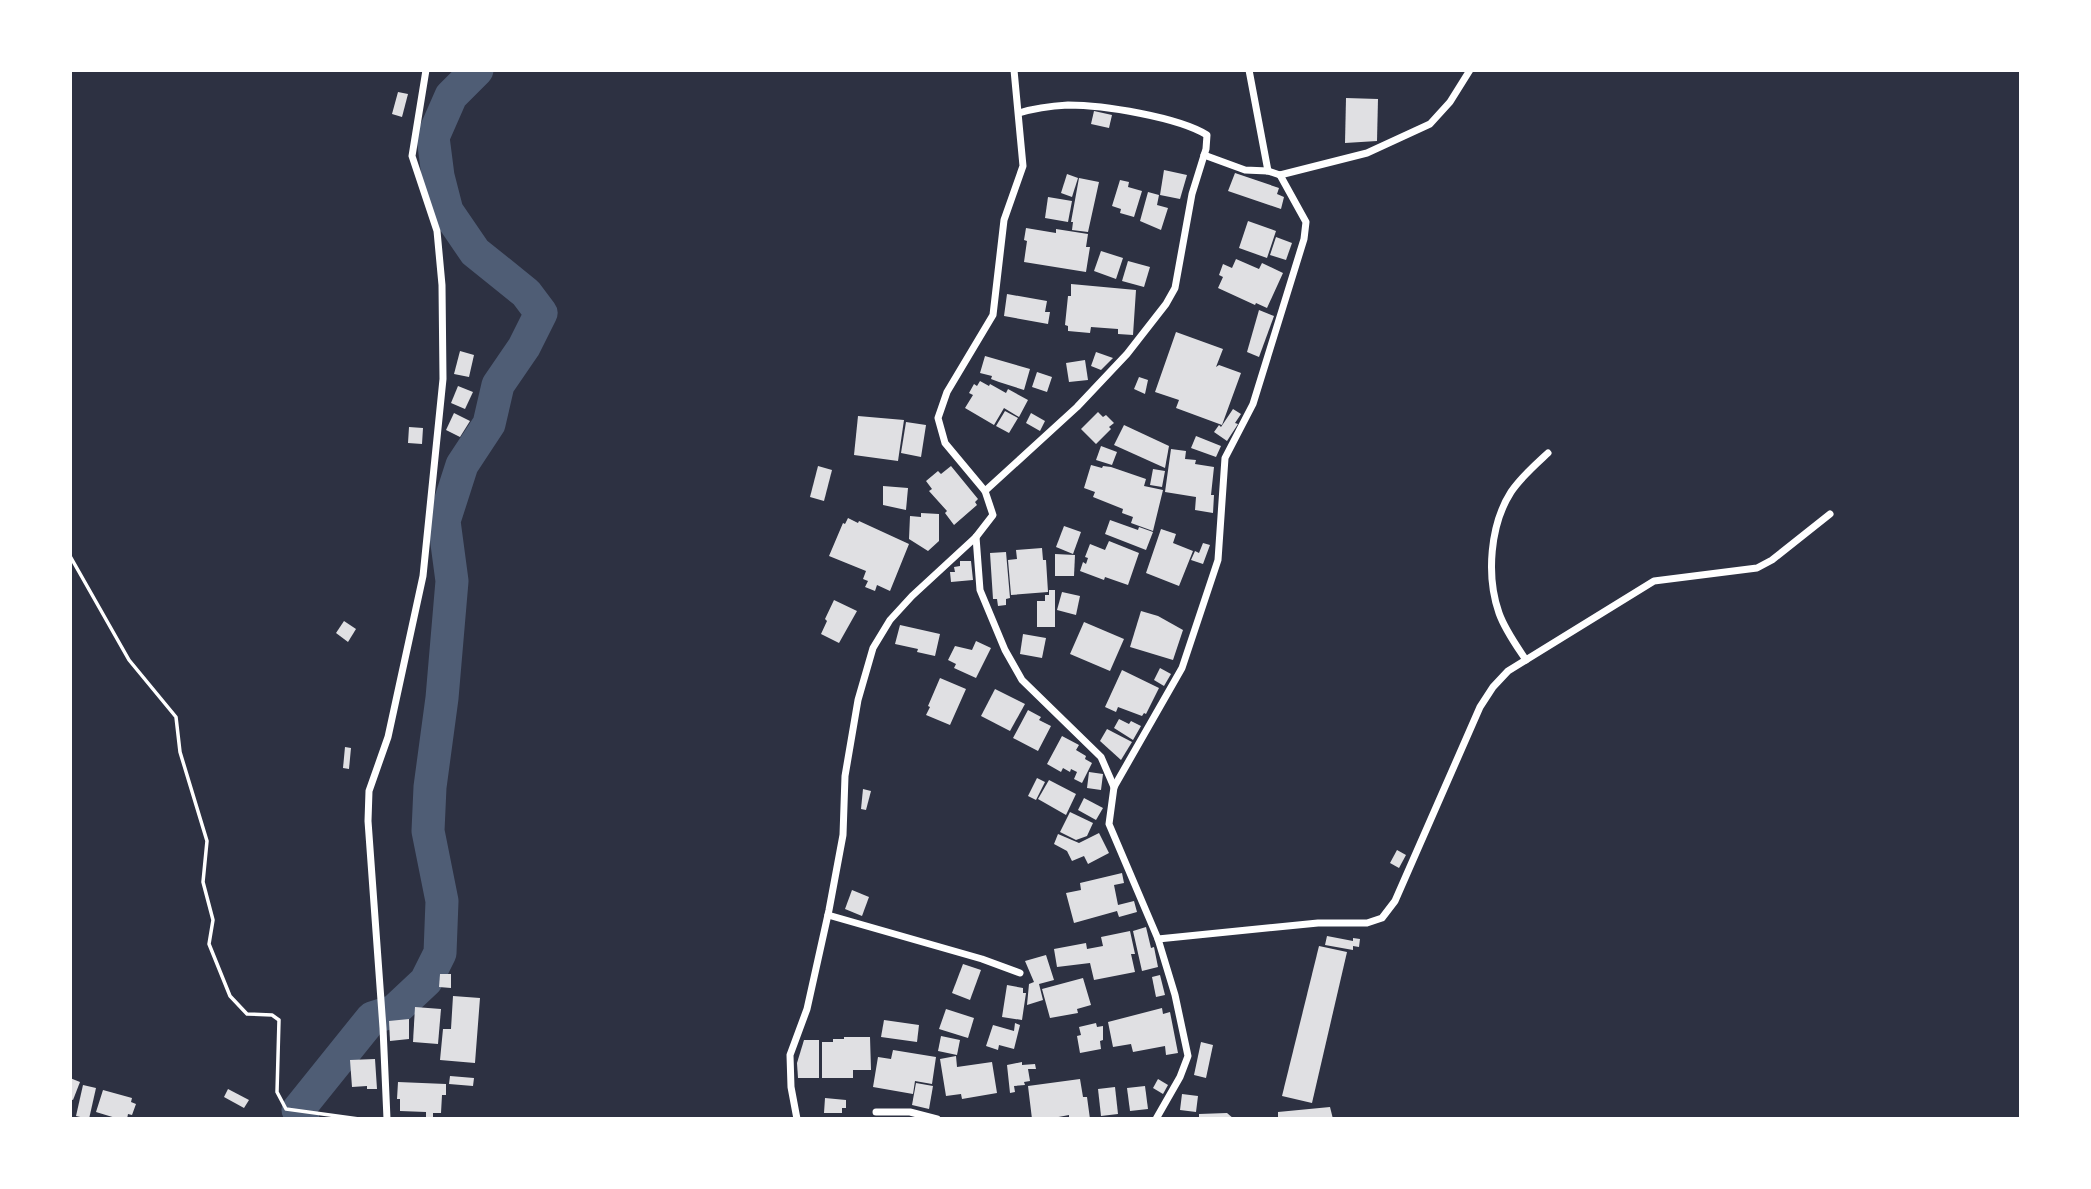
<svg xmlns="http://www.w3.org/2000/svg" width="2091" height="1189" font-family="'Work Sans',sans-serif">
<rect width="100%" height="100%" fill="#2d3142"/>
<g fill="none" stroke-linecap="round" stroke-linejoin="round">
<!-- river -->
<polyline stroke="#4f5d75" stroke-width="33" points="303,1119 298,1110 372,1018 394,1011 426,981 440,953 442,901 428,831 430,787 442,698 452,581 444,521 462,465 489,424 498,385 524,347 541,313 526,293 475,252 447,211 438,176 433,137 451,96 477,70"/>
</g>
<!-- building -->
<g fill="#e0e0e3">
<polygon points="398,92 408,94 402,117 392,114"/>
<polygon points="1346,98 1378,99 1377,141 1345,143"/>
<polygon points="1094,111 1112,115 1109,128 1091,124"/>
<polygon points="1164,170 1187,175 1180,199 1160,195"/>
<polygon points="1235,173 1279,188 1277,194 1284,197 1281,209 1228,191"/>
<polygon points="1067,174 1078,178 1072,197 1061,193"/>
<polygon points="1079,178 1099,182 1088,232 1072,230 1073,222 1071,222"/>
<polygon points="1120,180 1129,182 1128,187 1142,191 1134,217 1120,213 1121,209 1112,206"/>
<polygon points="1148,192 1159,195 1157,205 1168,208 1161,230 1140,221"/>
<polygon points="1048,197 1072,201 1068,222 1045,218"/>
<polygon points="1248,221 1276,231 1267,258 1239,248"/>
<polygon points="1026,228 1056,233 1056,229 1088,234 1086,247 1090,247 1086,272 1024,262 1027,241 1024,240"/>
<polygon points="1276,237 1292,243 1286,260 1270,255"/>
<polygon points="1101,251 1123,258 1116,279 1094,271"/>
<polygon points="1236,259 1259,269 1262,263 1283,273 1267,308 1256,303 1255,305 1218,288 1223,277 1219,275 1223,264 1232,268"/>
<polygon points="1128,261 1150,267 1144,287 1122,281"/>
<polygon points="1071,284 1136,290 1133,335 1118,334 1118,329 1091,327 1090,333 1068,331 1068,326 1065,325 1068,296 1071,296"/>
<polygon points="1007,294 1047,301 1045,312 1050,312 1048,324 1004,316"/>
<polygon points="1259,310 1274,316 1259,357 1247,352"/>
<polygon points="1176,332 1223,349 1216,367 1219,365 1241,373 1222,425 1176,408 1179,400 1155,392"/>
<polygon points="460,351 474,355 469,377 454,374"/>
<polygon points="1096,352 1113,358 1101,370 1091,366"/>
<polygon points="985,356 1030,369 1024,390 999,382 991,379 992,376 980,373"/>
<polygon points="1085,360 1088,380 1069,382 1066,363"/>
<polygon points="1037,372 1052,377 1047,392 1032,387"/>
<polygon points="1139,377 1148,380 1145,394 1134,389"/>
<polygon points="980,381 989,386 990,384 1006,393 1008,389 1028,400 1019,417 1004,408 994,425 965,408 973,395 969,393 974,384 977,386"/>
<polygon points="458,386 473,392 465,409 451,403"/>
<polygon points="1233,409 1241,414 1235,423 1238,424 1227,441 1214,432 1219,425 1221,427"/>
<polygon points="1005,411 1018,418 1009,433 996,426"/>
<polygon points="1098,412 1103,417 1106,415 1114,423 1109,427 1111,429 1096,444 1081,429"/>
<polygon points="454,413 470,421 460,437 446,430"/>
<polygon points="1031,413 1045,421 1040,431 1026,423"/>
<polygon points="858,416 904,420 898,461 854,455"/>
<polygon points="906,422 926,425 921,457 901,453"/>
<polygon points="1124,425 1169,446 1165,468 1114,445"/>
<polygon points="409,427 423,428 422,444 408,443"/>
<polygon points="1196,436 1221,446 1216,457 1191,448"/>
<polygon points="1101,446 1117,452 1112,465 1096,460"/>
<polygon points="1171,449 1186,451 1185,459 1196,460 1195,464 1214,467 1211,495 1214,495 1213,513 1195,510 1196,497 1165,492"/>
<polygon points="1091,465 1102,468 1103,466 1111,467 1146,479 1144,486 1163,490 1153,531 1131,523 1133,517 1122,513 1123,509 1093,497 1095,492 1084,488"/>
<polygon points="818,466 832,470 824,501 810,497"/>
<polygon points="951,466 978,499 975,502 977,505 954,525 945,513 947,511 929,491 932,489 926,481 938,471 941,474"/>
<polygon points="1153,469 1165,471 1162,487 1150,485"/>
<polygon points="883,486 908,488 906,510 883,505"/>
<polygon points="921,513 939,514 939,541 928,551 909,539 910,516 921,517"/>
<polygon points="848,518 858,523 859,521 909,544 890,591 877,585 875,591 865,587 868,581 863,579 866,571 829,556 843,523 845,524"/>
<polygon points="1110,520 1138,530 1139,527 1153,532 1146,550 1105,534"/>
<polygon points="1064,526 1081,532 1073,554 1056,547"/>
<polygon points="1161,529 1176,534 1173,543 1193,551 1179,586 1146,573"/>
<polygon points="1109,541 1139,553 1128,585 1105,577 1104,580 1080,571 1083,562 1086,564 1088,558 1085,557 1090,544 1105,550"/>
<polygon points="1203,543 1210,545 1203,564 1191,560 1195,551 1199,553"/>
<polygon points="1042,548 1043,560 1046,560 1048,592 1011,595 1008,560 1017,559 1016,550"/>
<polygon points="1006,552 1010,598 1006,599 1006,605 998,606 997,599 993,599 990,553"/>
<polygon points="1055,554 1075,555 1074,576 1055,576"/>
<polygon points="960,561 971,561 973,580 951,582 950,572 955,572 954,567 960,566"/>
<polygon points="1049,590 1055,590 1055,627 1037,627 1037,601 1045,601 1045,595 1049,595"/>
<polygon points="1062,592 1080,596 1076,615 1057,610"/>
<polygon points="834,600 857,611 839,643 821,634 827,621 825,619"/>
<polygon points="1141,611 1158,616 1183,630 1173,660 1130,647"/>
<polygon points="344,621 356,629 348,642 336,633"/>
<polygon points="1084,622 1124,639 1110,671 1070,654"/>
<polygon points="900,625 940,634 935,656 917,652 918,649 895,644"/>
<polygon points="1023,634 1046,638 1042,658 1020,654"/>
<polygon points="976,641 991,648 976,678 954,668 956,664 948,660 955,646 972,650"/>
<polygon points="1160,668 1171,674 1164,686 1154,680"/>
<polygon points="1122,670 1159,688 1146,714 1144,713 1142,716 1118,707 1116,712 1105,707"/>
<polygon points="940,678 966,689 950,725 926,715 930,707 928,706"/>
<polygon points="995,689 1025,704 1010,731 981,716"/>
<polygon points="1028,710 1041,717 1039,720 1051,726 1038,751 1013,738"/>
<polygon points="1119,719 1129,724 1131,721 1141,726 1133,740 1114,728"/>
<polygon points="1107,729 1132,742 1121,760 1100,741"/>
<polygon points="1062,736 1079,745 1076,750 1086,756 1085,759 1092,763 1082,783 1074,779 1077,772 1071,769 1070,772 1063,768 1061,772 1047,764"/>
<polygon points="345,747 351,748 349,769 343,768"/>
<polygon points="1089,772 1103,774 1101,790 1087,788"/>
<polygon points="1037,778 1045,782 1036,800 1028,796"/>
<polygon points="1049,780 1076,794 1066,815 1038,799"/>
<polygon points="863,789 871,791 866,810 861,809"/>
<polygon points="1084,798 1103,808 1096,820 1078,810"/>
<polygon points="1070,812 1093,823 1087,836 1076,840 1060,832"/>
<polygon points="1099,833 1109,853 1088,864 1084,856 1072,861 1067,851 1054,844 1058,834 1079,843"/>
<polygon points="1397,850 1406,855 1399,868 1390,863"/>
<polygon points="1122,873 1124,883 1114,885 1118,905 1134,901 1137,912 1119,917 1117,911 1074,923 1066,893 1081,890 1080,883"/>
<polygon points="852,890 869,897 862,916 845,909"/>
<polygon points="1146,927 1151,948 1154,947 1158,967 1142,971 1133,931"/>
<polygon points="1130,931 1135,954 1131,954 1135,972 1094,980 1090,963 1057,967 1054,949 1086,943 1087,949 1103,946 1101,937"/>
<polygon points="1327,936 1353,941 1353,938 1360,939 1359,947 1353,946 1353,950 1325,945"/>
<polygon points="1319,946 1347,952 1312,1103 1282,1096"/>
<polygon points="1046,955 1054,980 1039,984 1043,1000 1027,1005 1029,984 1034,982 1025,961"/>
<polygon points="963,964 981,970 970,1000 952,993"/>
<polygon points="440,974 451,974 451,988 439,987"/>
<polygon points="1160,975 1165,995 1156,997 1152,977"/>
<polygon points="1083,978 1091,1005 1077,1009 1078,1013 1050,1018 1042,989"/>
<polygon points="1007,985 1023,988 1023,993 1026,993 1022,1020 1002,1017"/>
<polygon points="453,996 480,998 475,1063 440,1060 443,1029 451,1029"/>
<polygon points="415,1007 441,1009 438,1044 413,1042"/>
<polygon points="1162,1008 1163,1014 1170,1012 1178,1053 1166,1055 1165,1046 1133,1052 1131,1044 1113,1047 1108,1022"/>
<polygon points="946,1009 974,1018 968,1038 939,1029"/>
<polygon points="409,1019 409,1039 390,1041 389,1021"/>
<polygon points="884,1020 919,1025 917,1042 881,1037"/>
<polygon points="1015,1023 1020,1025 1014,1049 999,1045 998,1050 986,1046 993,1025 1014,1031"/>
<polygon points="1096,1023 1097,1027 1103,1026 1103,1040 1100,1041 1101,1049 1080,1053 1077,1036 1081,1035 1079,1027"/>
<polygon points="941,1036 960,1040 957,1055 938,1051"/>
<polygon points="844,1037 870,1037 871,1070 853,1070 853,1078 822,1078 822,1042 833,1042 833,1039 844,1039"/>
<polygon points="804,1040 819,1040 819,1078 798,1078 797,1063"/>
<polygon points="1201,1042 1213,1045 1206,1078 1194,1075"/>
<polygon points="893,1050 936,1057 932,1084 915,1081 913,1094 873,1087 878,1057 891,1059"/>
<polygon points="956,1056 957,1067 992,1062 997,1093 962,1099 961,1094 946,1096 940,1059"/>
<polygon points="375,1059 377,1089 367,1089 367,1086 352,1087 350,1060"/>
<polygon points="1022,1062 1022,1065 1035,1064 1036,1069 1028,1069 1030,1081 1024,1082 1025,1085 1014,1086 1015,1092 1010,1093 1007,1065"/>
<polygon points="450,1076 474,1078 473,1086 449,1084"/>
<polygon points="70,1078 80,1082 73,1100 70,1099"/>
<polygon points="1080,1079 1083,1097 1087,1097 1090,1119 1069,1119 1069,1115 1048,1119 1032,1119 1028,1086"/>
<polygon points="1158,1079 1168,1085 1163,1094 1153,1088"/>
<polygon points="398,1082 446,1084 446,1095 442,1095 441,1113 433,1113 433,1117 426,1117 426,1112 400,1111 400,1099 397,1099"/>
<polygon points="916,1083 933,1086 929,1109 912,1105"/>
<polygon points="83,1085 96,1088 89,1119 76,1116"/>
<polygon points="1145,1086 1148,1109 1130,1111 1127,1088"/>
<polygon points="1115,1087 1118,1114 1101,1116 1098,1089"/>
<polygon points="228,1089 249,1100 244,1108 224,1097"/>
<polygon points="103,1090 132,1098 131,1102 136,1104 132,1115 128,1114 127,1119 119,1119 96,1112"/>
<polygon points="1182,1094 1198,1096 1196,1112 1180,1110"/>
<polygon points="825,1098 846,1100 846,1108 842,1108 842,1113 824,1113"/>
<polygon points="1330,1107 1333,1119 1278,1119 1278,1112"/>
<polygon points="1227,1113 1234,1119 1199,1119 1199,1114"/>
</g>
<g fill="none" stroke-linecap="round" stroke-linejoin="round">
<!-- path -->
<polyline stroke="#fff" stroke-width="3.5" points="70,556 129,660 176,717 180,752 207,841 203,882 213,920 209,944 230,996 247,1014 272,1015 279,1020 277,1092 286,1109 359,1119"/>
<!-- minor -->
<g stroke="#fff" stroke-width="7">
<polyline points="1249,70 1268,171"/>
<polyline points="1204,155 1245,170 1268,171 1280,175 1367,153 1430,124 1450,102 1470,70"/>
<path d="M985,491L1077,407L1127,354L1166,304L1175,288L1192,194L1206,149L1207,135C1178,117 1103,105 1068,105C1051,106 1035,108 1019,113"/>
<polyline points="976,537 980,590 1005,650 1022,680 1101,757 1114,787"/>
<path d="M1526,660C1516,645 1505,630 1499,613C1486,576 1490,525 1511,492C1521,477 1535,465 1548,453"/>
<polyline points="828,915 982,959 1020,973"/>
<polyline points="1158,939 1318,923 1367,923 1382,918 1395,901 1480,707 1493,687 1508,671 1654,581 1757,568 1772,560 1830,514"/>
<polyline points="876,1112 910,1112 937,1119"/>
<polyline points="387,1119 383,1028 368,821 369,791 388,737 423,576 443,379 442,285 437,231 412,156 426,70"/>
<polyline points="797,1119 791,1087 790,1055 807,1009 829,910 843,835 845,776 858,700 873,648 890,620 912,596 976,537 993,515 985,491 945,443 938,418 947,392 993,315 1004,220 1023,166 1014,70"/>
<polyline points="1156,1119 1180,1077 1188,1056 1175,995 1158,939 1109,824 1114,787 1182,668 1218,560 1225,458 1253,404 1304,239 1306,222 1280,175"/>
</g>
</g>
<!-- border -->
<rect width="2091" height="1189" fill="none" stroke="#ffffff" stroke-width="144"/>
</svg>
